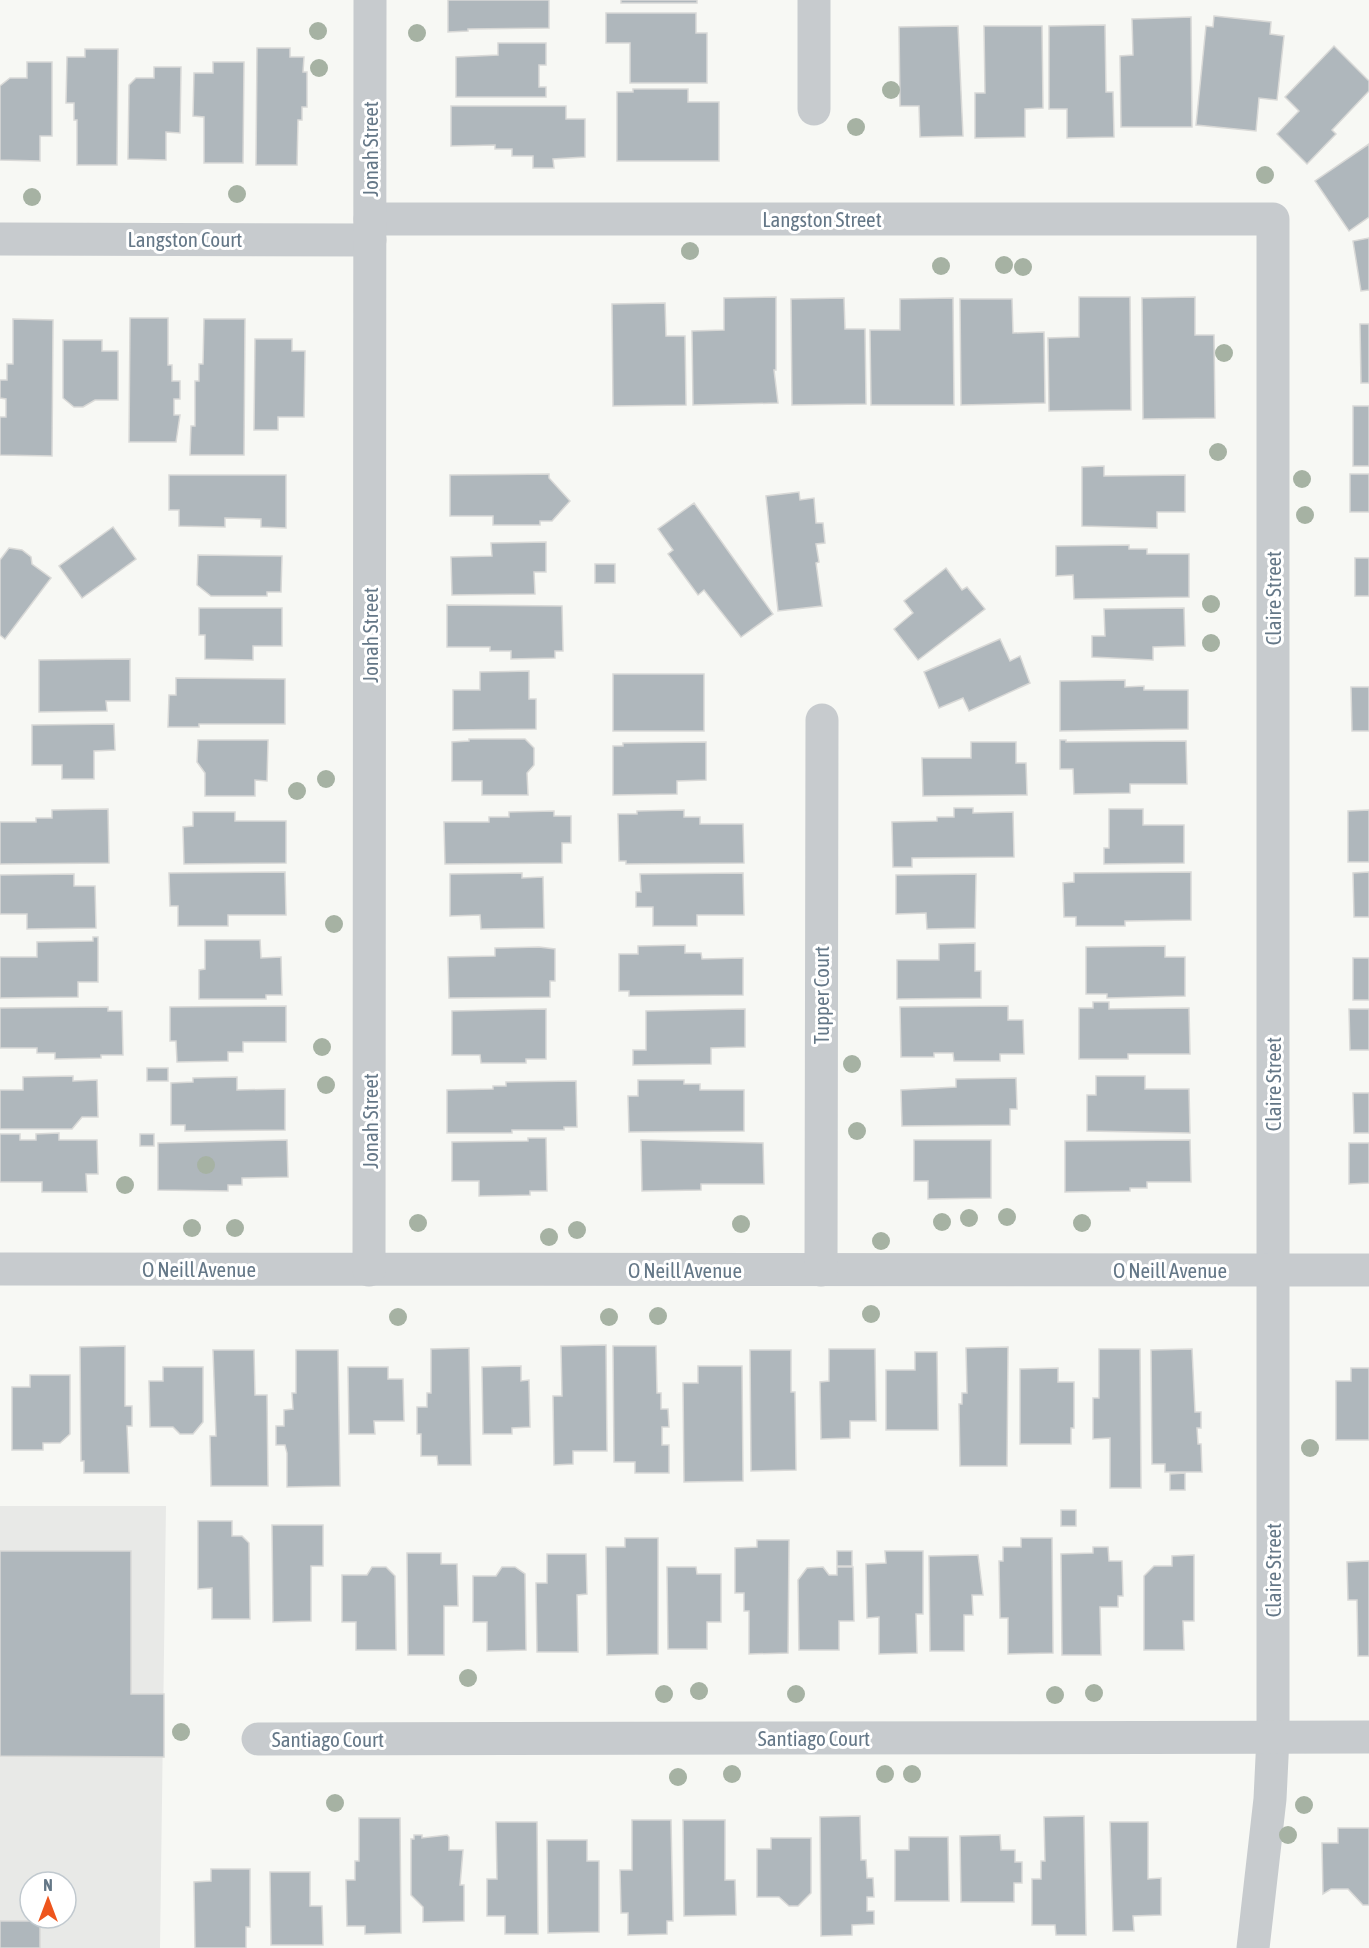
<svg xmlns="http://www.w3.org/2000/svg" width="1369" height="1948" font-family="'Asap Condensed',sans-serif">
<rect width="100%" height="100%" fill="#f7f8f4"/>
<!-- built -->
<path fill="#e8e9e7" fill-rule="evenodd" d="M0,1506H166L160,1948H0ZM30,1882H66V1918H30Z"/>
<!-- building -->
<g fill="#afb7bc" stroke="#d9d9d7" stroke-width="1.5">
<polygon points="448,0 549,0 549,28 468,29 468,31 448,32"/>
<rect x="621" y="0" width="76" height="3"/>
<polygon points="606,13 696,13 696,33 707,33 707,83 630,83 630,43 606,43"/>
<polygon points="1214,16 1271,22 1270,34 1284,36 1277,100 1259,98 1256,131 1196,125 1206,26 1213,27"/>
<polygon points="1191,17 1192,127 1121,127 1120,56 1133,55 1132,19"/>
<polygon points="1105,25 1106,92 1113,92 1114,137 1067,138 1067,109 1049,109 1049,26"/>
<polygon points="958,26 963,136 920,137 919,106 900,106 899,27"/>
<polygon points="984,26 1042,26 1043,108 1025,109 1025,137 975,138 975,93 985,93"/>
<polygon points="498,43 546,43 546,65 539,65 539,87 546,87 546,97 456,97 456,57 498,55"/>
<polygon points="1334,46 1369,81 1369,91 1332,130 1336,134 1307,164 1277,134 1299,111 1285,97"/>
<polygon points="257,48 290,48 290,57 304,57 303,72 307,72 307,107 302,107 302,120 298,120 297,165 256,165"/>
<polygon points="85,49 118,49 117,165 77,165 77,120 74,120 74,103 66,103 67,57 85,57"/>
<polygon points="27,62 52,62 52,136 40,136 40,161 0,160 0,86 10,78 27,78"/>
<polygon points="213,62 244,62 243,163 204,163 204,117 193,116 194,73 213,73"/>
<polygon points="154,67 181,67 180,133 166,132 166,160 128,159 129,85 136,78 154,78"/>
<polygon points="633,89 688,89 688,102 719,102 719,161 617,161 617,92 633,92"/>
<polygon points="451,106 566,106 566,119 585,119 585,157 553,159 554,168 533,168 533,156 512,156 512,149 495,149 495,145 451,146"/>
<polygon points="1369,144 1369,217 1349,231 1315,181"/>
<polygon points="1369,238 1369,290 1361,291 1353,241"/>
<polygon points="776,297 776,370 774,370 778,403 693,405 692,331 724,330 724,298"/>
<polygon points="1079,297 1130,297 1131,410 1049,411 1048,338 1079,337"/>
<polygon points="1195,297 1195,335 1214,335 1215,418 1143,419 1142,298"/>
<polygon points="844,298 845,329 865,329 866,404 792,405 791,299"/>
<polygon points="953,298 954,405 871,405 870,330 900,330 900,299"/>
<polygon points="960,299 1012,299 1013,333 1044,332 1045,403 961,405"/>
<polygon points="665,303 666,336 685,336 686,405 613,406 612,304"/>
<polygon points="130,318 168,318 168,365 172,365 172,381 180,381 180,399 174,399 174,415 180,415 176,442 129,442"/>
<polygon points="13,319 53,320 52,456 0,455 0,417 6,417 6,399 0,398 0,380 7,380 7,364 13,364"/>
<polygon points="204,319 245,319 244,455 190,455 191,426 195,426 195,381 199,381 199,364 203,364"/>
<polygon points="1360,324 1369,324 1369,383 1361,383"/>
<polygon points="255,339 292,339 292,351 305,351 304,417 278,417 278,430 254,430"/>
<polygon points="63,340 102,340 102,351 118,351 118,400 95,400 83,407 74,407 63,398"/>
<rect x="1353" y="406" width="16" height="60"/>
<polygon points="1104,466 1104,476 1185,475 1185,512 1157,512 1157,528 1082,526 1082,467"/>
<polygon points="549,474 549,478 570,501 552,521 540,521 540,525 493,525 493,516 450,516 450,475"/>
<rect x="1350" y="474" width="19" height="38"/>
<polygon points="169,475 286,475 286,528 261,527 261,519 225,518 225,527 179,526 179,510 169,510"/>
<polygon points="799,492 800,500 814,498 816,523 823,523 825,543 816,544 819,562 816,563 822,606 778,611 766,496"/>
<polygon points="694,503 773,614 741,637 704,590 698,595 668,554 673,550 658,529"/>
<polygon points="113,527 136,559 82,598 59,566"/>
<polygon points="546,542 546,572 534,572 535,594 452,595 451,557 492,556 491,543"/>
<polygon points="1129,545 1129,549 1147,549 1147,554 1189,554 1189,597 1074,599 1073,575 1056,576 1056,546"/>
<polygon points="9,548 22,550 31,557 32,564 51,578 5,639 0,635 0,560"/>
<polygon points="198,555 282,556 281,592 267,592 267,596 211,596 197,585"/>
<rect x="1355" y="558" width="14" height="38"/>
<rect x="595" y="564" width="20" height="19"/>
<polygon points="946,568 962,590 967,587 985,609 918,660 894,629 913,613 904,601"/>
<polygon points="447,605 562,606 563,651 555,651 555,658 511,659 511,651 490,651 490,647 447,647"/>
<polygon points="199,608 282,608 282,646 253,646 253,660 205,659 205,635 199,635"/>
<polygon points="1184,608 1185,646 1153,647 1153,660 1092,657 1092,636 1105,636 1104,609"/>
<polygon points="1000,639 1010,661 1020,656 1030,683 969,711 963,698 939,708 924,672"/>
<polygon points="130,659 130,701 106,701 107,711 39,712 39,660"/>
<polygon points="529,671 529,699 536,699 536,729 453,730 453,690 480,690 480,672"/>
<rect x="613" y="674" width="91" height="57"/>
<polygon points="176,678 285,679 285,724 199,724 199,727 168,727 169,695 176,695"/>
<polygon points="1125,680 1125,687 1144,686 1144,690 1188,690 1188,729 1060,731 1060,681"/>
<polygon points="1351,687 1369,687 1369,731 1352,731"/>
<polygon points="114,724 115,750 94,751 94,779 62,779 62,765 32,765 32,725"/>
<polygon points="469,739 525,739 534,748 534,765 527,773 528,795 482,795 482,781 452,781 452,742 469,741"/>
<polygon points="198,740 268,740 267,781 255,780 255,796 205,796 205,773 197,762"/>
<polygon points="1060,740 1066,740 1066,742 1186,741 1187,784 1130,784 1130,793 1074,794 1073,769 1060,769"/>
<polygon points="706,742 706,780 677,781 677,794 613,795 613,746 623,746 623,743"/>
<polygon points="971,742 1016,742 1016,763 1026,763 1027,795 923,796 922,758 971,758"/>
<polygon points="954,808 973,808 973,813 1013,812 1014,857 912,858 912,867 893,867 892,822 937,821 937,817 954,817"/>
<polygon points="108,809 109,863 0,864 0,822 36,822 36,818 52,818 52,810"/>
<polygon points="1109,809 1143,809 1143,825 1184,825 1184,863 1104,864 1104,848 1109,848"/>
<polygon points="684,810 684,817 700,817 700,824 743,824 744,863 626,864 626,861 619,861 618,814 637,814 637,811"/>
<polygon points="1369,810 1369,862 1348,862 1348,811"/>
<polygon points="554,811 554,816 571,816 571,843 562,843 562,863 445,864 444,822 489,822 489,817 509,817 509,812"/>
<polygon points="193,812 235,812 235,821 286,821 286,863 184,864 183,827 193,826"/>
<polygon points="285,872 286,915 228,915 228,926 178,926 178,906 170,906 169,873"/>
<polygon points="1191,872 1191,920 1125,921 1125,926 1076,926 1076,917 1064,917 1063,883 1074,882 1074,873"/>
<polygon points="1369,872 1369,917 1354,917 1353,873"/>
<polygon points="522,873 522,878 543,877 544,928 481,929 480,915 450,916 450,874"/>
<polygon points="743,873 744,915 697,915 697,926 653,926 653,907 636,907 636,892 641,892 640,874"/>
<polygon points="74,874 74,886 95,886 96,928 27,929 27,914 0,914 0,875"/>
<polygon points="976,874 975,928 927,929 926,913 896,914 896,875"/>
<polygon points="93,937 98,937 98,982 78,982 78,997 0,998 0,957 37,957 37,942 93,941"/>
<polygon points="205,940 260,940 261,958 281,957 282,995 266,995 266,999 199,999 199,970 205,969"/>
<polygon points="975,943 975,971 981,971 981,998 897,999 897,960 939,960 939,944"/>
<polygon points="685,945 685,953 701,953 702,959 743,958 743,995 629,996 629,991 619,991 619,954 638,954 638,946"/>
<polygon points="1165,946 1165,957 1185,957 1185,996 1107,998 1107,994 1086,994 1086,947"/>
<polygon points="539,947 555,949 555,981 550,981 550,997 449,998 448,957 495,956 495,948"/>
<rect x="1353" y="958" width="16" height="42"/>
<polygon points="1093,1002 1109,1002 1109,1009 1189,1008 1190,1054 1128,1054 1128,1059 1079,1059 1079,1008 1093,1008"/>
<polygon points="286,1006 286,1042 243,1042 243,1052 228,1052 228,1061 177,1062 176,1041 170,1041 170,1007"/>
<polygon points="1008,1006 1008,1020 1023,1020 1024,1054 1000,1054 1000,1061 954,1061 953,1053 934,1053 934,1057 901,1057 900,1007"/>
<polygon points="108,1007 108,1011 122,1011 123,1055 101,1055 101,1058 55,1059 55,1053 37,1053 37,1048 0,1048 0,1008"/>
<polygon points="546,1009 546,1059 526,1059 526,1063 481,1063 480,1055 452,1055 452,1011"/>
<polygon points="745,1009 745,1047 711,1048 711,1064 633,1065 633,1050 646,1050 646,1011"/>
<polygon points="1349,1009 1369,1009 1369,1050 1350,1050"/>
<rect x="147" y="1068" width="21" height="13"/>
<polygon points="73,1076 73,1081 97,1080 98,1117 82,1117 72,1129 0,1129 0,1090 23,1090 23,1077"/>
<polygon points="1096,1076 1145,1076 1145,1089 1189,1089 1190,1133 1087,1131 1087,1095 1096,1095"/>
<polygon points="237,1077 237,1090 285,1089 285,1130 185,1131 185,1125 171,1125 171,1083 193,1082 193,1078"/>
<polygon points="1016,1078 1017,1109 1010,1109 1010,1125 902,1126 901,1090 956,1087 956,1079"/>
<polygon points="638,1080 684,1080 684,1084 700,1084 700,1090 744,1090 744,1131 629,1132 628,1096 638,1096"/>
<polygon points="576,1081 577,1127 564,1127 564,1130 512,1130 512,1133 447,1133 447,1090 493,1089 493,1086 506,1086 506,1082"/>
<polygon points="1353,1093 1369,1093 1369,1133 1354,1133"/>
<polygon points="59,1133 59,1140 97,1140 98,1174 86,1174 87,1192 42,1192 42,1182 0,1182 0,1134 20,1134 20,1140 36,1140 36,1134"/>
<rect x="140" y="1134" width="14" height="12"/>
<polygon points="528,1138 546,1138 547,1191 530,1191 530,1195 479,1196 479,1181 452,1181 452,1142 528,1141"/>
<polygon points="287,1140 288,1177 242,1178 242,1185 228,1185 228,1191 158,1190 158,1143"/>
<polygon points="641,1140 763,1143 764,1184 701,1184 701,1190 642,1191"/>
<polygon points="914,1140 991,1140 991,1198 928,1199 928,1181 914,1181"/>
<polygon points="1190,1140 1191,1182 1147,1182 1147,1188 1130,1188 1130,1191 1065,1192 1065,1141"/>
<polygon points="1349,1143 1369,1143 1369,1183 1349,1184"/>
<polygon points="606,1345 607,1451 573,1451 573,1464 554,1465 553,1396 562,1396 561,1346"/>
<polygon points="125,1346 125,1406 132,1406 132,1426 127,1426 129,1473 84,1473 84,1461 81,1461 80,1347"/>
<polygon points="613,1346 656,1346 657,1393 661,1393 661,1409 668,1409 669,1427 662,1427 662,1445 669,1445 669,1473 635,1473 635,1462 614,1462"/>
<polygon points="1008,1347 1007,1466 960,1466 959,1404 962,1404 962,1393 967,1393 966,1348"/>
<polygon points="469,1348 471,1465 438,1465 437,1456 421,1456 421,1434 417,1434 417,1407 427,1407 427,1393 431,1393 431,1349"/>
<polygon points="829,1349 875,1349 876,1421 850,1421 850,1438 821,1439 820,1382 829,1381"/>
<polygon points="1099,1349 1140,1349 1141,1488 1110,1488 1110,1438 1093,1439 1093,1398 1099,1398"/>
<polygon points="1192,1349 1195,1412 1201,1412 1201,1428 1197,1428 1198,1444 1201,1444 1202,1472 1165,1472 1165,1464 1152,1464 1151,1350"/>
<polygon points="213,1350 254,1350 255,1395 267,1395 268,1486 211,1486 210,1436 216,1436"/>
<polygon points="296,1350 338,1350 340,1486 287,1487 287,1453 285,1445 276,1445 276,1426 284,1426 284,1410 293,1409 292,1393 296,1393"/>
<polygon points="750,1350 791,1350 791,1392 795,1392 796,1470 751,1471"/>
<polygon points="915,1352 937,1352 938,1430 886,1430 886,1370 915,1370"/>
<polygon points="521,1366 521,1381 529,1380 530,1427 512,1428 512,1434 483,1434 482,1367"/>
<polygon points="698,1366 742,1366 743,1481 684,1482 683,1383 698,1383"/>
<polygon points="163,1367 203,1367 203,1422 193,1434 180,1434 173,1427 150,1427 149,1381 163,1381"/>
<polygon points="348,1367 388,1367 388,1379 403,1379 404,1421 374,1421 375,1434 349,1434"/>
<polygon points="1058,1368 1058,1382 1074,1382 1074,1428 1071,1428 1071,1444 1020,1444 1020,1369"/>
<polygon points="1351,1368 1369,1368 1369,1440 1336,1440 1336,1381 1351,1381"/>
<polygon points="30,1375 70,1375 70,1434 60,1443 43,1443 43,1450 12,1450 12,1387 30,1387"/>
<polygon points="1185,1473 1185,1490 1170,1490 1170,1474"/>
<rect x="1061" y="1510" width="15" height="16"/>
<polygon points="198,1521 232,1521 232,1536 242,1536 249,1543 250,1619 212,1619 212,1588 198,1589"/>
<polygon points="272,1525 323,1525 323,1566 311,1566 311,1621 273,1622"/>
<polygon points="625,1538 658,1538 658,1654 607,1655 606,1547 625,1547"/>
<polygon points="1021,1538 1052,1538 1053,1653 1008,1654 1008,1618 1000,1618 999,1561 1003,1561 1003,1547 1021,1547"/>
<polygon points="757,1540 789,1540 788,1653 749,1654 749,1611 744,1611 744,1593 735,1593 735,1548 757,1547"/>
<polygon points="1093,1547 1108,1547 1109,1561 1122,1561 1123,1596 1118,1596 1118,1607 1100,1607 1101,1655 1062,1655 1061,1554 1093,1553"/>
<polygon points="0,1551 131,1551 131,1694 164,1694 164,1757 0,1756"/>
<rect x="837" y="1551" width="15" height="15"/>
<polygon points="885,1551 923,1551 923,1614 916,1614 917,1653 879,1654 879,1617 867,1618 866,1564 886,1563"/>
<polygon points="407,1553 441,1553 441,1564 457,1564 458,1606 444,1606 444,1655 408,1655"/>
<polygon points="547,1554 586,1554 587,1594 577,1595 578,1652 537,1652 536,1583 547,1583"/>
<polygon points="978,1555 983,1595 972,1595 973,1615 964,1615 964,1651 930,1651 929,1556"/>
<polygon points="1194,1555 1194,1621 1183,1621 1184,1650 1144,1650 1144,1576 1154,1566 1172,1566 1172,1556"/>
<polygon points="1369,1561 1369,1656 1358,1656 1357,1600 1348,1600 1347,1562"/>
<polygon points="372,1567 386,1567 395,1576 396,1650 356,1650 356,1622 342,1622 342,1575 367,1575"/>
<polygon points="502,1567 515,1567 525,1574 526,1650 487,1651 487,1622 473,1622 473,1576 496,1576"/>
<polygon points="667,1567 696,1567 697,1574 721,1574 721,1622 707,1622 707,1649 668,1649"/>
<polygon points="823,1567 829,1575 837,1575 837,1567 853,1567 854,1621 839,1621 839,1650 799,1650 798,1580 807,1568"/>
<polygon points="860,1816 861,1860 866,1860 867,1878 873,1878 874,1897 867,1897 867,1911 874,1911 874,1924 852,1925 852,1935 821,1936 820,1817"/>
<polygon points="1084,1816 1086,1935 1056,1935 1055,1925 1032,1925 1032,1879 1041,1879 1041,1861 1045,1861 1044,1817"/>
<polygon points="359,1818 400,1818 401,1933 365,1934 365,1926 347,1926 346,1880 355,1880 355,1861 359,1861"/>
<polygon points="632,1820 671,1820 673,1921 667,1921 667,1934 628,1935 628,1913 621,1913 620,1870 632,1870"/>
<polygon points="683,1820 725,1820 725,1880 735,1880 736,1915 684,1916"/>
<polygon points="496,1822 537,1822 538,1934 505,1934 505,1916 487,1916 487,1879 497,1879"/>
<polygon points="1110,1822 1148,1822 1148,1879 1161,1878 1161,1915 1133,1916 1134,1931 1113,1931"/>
<polygon points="1338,1828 1369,1828 1369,1905 1363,1905 1348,1889 1331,1889 1323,1894 1322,1843 1338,1843"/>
<polygon points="414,1835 422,1835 422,1838 447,1835 449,1837 449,1850 463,1850 460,1885 464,1885 464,1921 423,1922 423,1907 411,1895 411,1839 414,1839"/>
<polygon points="1000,1835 1001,1850 1015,1850 1015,1862 1022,1862 1022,1883 1014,1883 1014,1902 961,1902 960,1836"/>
<polygon points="909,1837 948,1837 949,1901 895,1901 895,1850 909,1850"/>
<polygon points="771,1838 811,1838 811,1893 798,1906 789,1906 779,1897 757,1897 757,1849 771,1849"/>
<polygon points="547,1840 587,1840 587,1861 599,1861 599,1932 548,1933"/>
<polygon points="211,1869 250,1869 250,1927 246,1927 246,1948 195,1948 194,1882 211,1881"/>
<polygon points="270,1872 310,1872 310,1906 322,1906 323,1945 271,1945"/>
<rect x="0" y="1921" width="40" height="27"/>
</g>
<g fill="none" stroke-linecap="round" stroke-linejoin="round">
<!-- street -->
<g stroke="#c7cbce" stroke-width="33">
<polyline points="814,0 814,109"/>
<polyline points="370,219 1273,219 1273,1737 1270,1799 1253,1948"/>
<polyline points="0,239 370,240"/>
<polyline points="0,1269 1369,1270"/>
<polyline points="369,1270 370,0"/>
<polyline points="821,1270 822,720"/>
<polyline points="258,1739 1369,1737"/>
</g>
</g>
<!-- trees -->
<g fill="#a6b2a3">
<circle cx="318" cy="31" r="9"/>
<circle cx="417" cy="33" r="9"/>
<circle cx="319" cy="68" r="9"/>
<circle cx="891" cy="90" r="9"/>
<circle cx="856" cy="127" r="9"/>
<circle cx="1265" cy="175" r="9"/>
<circle cx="237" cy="194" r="9"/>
<circle cx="32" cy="197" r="9"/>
<circle cx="690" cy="251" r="9"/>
<circle cx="1004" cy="265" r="9"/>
<circle cx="941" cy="266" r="9"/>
<circle cx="1023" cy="267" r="9"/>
<circle cx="1224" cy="353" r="9"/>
<circle cx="1218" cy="452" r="9"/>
<circle cx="1302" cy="479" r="9"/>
<circle cx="1305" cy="515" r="9"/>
<circle cx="1211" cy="604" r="9"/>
<circle cx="1211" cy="643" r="9"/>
<circle cx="326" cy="779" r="9"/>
<circle cx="297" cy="791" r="9"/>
<circle cx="334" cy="924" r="9"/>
<circle cx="322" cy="1047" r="9"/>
<circle cx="852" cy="1064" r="9"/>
<circle cx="326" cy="1085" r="9"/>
<circle cx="857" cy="1131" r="9"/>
<circle cx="206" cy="1165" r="9"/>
<circle cx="125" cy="1185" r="9"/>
<circle cx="1007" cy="1217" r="9"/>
<circle cx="969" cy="1218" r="9"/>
<circle cx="942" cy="1222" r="9"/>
<circle cx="418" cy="1223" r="9"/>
<circle cx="1082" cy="1223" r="9"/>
<circle cx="741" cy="1224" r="9"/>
<circle cx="192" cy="1228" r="9"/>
<circle cx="235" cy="1228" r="9"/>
<circle cx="577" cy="1230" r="9"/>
<circle cx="549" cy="1237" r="9"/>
<circle cx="881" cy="1241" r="9"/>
<circle cx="871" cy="1314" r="9"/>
<circle cx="658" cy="1316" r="9"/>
<circle cx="398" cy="1317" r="9"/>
<circle cx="609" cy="1317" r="9"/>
<circle cx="1310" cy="1448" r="9"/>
<circle cx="468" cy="1678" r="9"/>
<circle cx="699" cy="1691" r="9"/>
<circle cx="1094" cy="1693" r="9"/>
<circle cx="664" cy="1694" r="9"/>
<circle cx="796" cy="1694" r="9"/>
<circle cx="1055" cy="1695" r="9"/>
<circle cx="181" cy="1732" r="9"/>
<circle cx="732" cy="1774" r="9"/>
<circle cx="885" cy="1774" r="9"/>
<circle cx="912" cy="1774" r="9"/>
<circle cx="678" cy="1777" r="9"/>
<circle cx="335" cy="1803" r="9"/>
<circle cx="1304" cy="1805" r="9"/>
<circle cx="1288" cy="1835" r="9"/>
</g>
<g text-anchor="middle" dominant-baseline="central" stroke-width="6" stroke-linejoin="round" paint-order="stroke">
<!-- street labels -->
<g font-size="21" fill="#647787" stroke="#fff">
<text transform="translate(370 149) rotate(-90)">Jonah Street</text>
<text x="822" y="219">Langston Street</text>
<text x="185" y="239">Langston Court</text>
<text transform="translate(1273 598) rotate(-90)">Claire Street</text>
<text transform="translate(370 635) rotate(-90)">Jonah Street</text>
<text transform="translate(821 995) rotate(-90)">Tupper Court</text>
<text transform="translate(1273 1084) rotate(-90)">Claire Street</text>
<text transform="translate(370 1121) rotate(-90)">Jonah Street</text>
<text x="199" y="1269">O Neill Avenue</text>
<text x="685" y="1270">O Neill Avenue</text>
<text x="1170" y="1270">O Neill Avenue</text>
<text transform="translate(1273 1570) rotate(-90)">Claire Street</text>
<text x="814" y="1738">Santiago Court</text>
<text x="328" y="1739">Santiago Court</text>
</g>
</g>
<!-- north arrow -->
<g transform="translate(48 1900)"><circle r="28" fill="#ffffff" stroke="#c1c9cf" stroke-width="1.5"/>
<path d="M0-4.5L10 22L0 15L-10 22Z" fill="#ee551d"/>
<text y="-9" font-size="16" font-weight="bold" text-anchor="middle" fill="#647787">N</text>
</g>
</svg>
